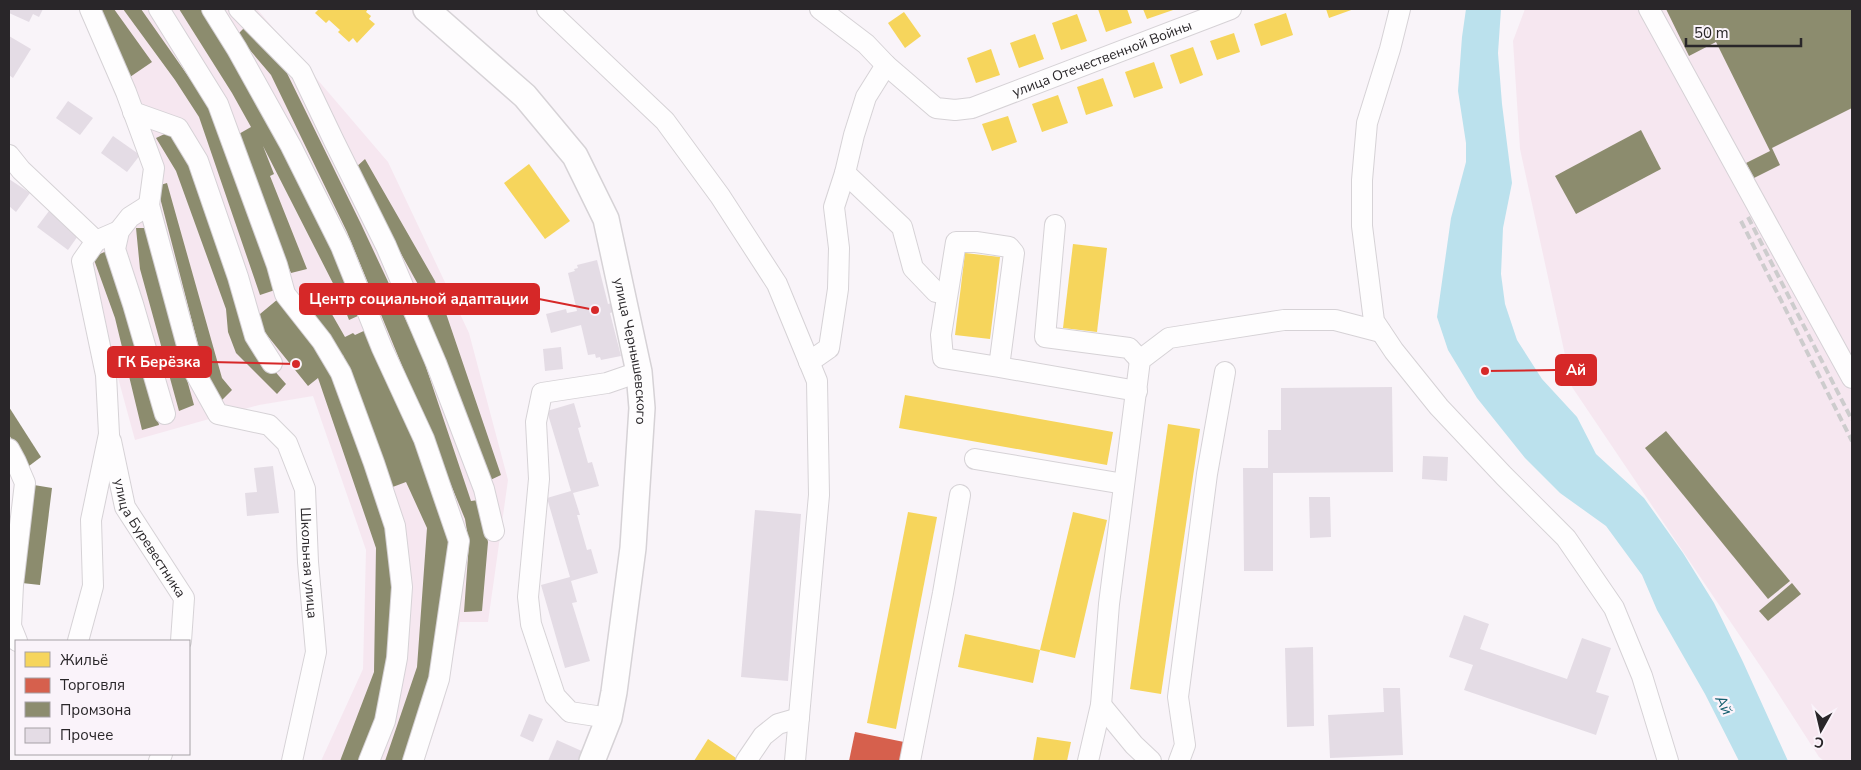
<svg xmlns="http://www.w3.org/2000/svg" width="1861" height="770" font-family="'Nunito Sans',sans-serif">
<rect width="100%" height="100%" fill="#f9f4f9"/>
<!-- industrial -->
<g fill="#f6e7f0">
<polygon points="79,9 257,9 388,162 469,333 508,480 488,622 460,622 443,705 424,761 321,761 363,669 366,550 313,396 259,405 135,440 84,253 155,197 143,106"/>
<polygon points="1525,9 1852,9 1852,761 1824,761 1819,757 1765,673 1572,387 1520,149 1513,41"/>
</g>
<!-- water -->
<polygon fill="#bbe1ed" points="1466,9 1501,9 1498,53 1502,104 1512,183 1503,228 1501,274 1505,304 1517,340 1542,379 1577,417 1596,454 1644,498 1683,553 1714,603 1743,662 1788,761 1739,761 1705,694 1657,610 1642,575 1606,526 1560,493 1525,458 1477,398 1448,350 1437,317 1451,218 1466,162 1466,143 1458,91 1462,37"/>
<!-- homes -->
<g fill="#f6d55c">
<polygon points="319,9 368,9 366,12 371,16 369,19 375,24 357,43 353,38 349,42 338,32 340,30 329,20 326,23 315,13"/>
<polygon points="1098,9 1127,9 1132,23 1106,32"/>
<polygon points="1143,9 1176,9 1147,19"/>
<polygon points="1326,9 1354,9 1329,18"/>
<polygon points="904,12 921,36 905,48 888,23"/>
<polygon points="1286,13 1293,35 1261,46 1254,24"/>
<polygon points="1077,14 1087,41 1061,50 1052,23"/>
<polygon points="1234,33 1240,52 1217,60 1210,41"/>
<polygon points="1035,34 1044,59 1019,68 1010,43"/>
<polygon points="1193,47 1203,75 1180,84 1170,55"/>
<polygon points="991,49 1000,75 976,83 967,58"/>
<polygon points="1154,62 1163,88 1134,98 1125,72"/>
<polygon points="1103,78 1113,106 1086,115 1077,87"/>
<polygon points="1058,95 1068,123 1042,132 1032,104"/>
<polygon points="1008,116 1017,142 992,151 982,124"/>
<polygon points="529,164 570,221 545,239 504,183"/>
<polygon points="1073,244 1107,248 1097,332 1063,328"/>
<polygon points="965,253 1000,257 990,339 955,335"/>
<polygon points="905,395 1113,432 1107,465 899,428"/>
<polygon points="1168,424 1200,429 1161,694 1130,689"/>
<polygon points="908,512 937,517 896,729 867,723"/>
<polygon points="1073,512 1107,520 1075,658 1040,650"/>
<polygon points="965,634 1040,650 1033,683 958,667"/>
<polygon points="1037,737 1071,742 1067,761 1033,761"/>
<polygon points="708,739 739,760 738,761 694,761"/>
</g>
<!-- shops -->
<polygon fill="#d6604d" points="855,732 904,742 900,761 849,761"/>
<!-- industry -->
<g fill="#8c8c6e">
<polygon points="95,9 114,9 152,62 130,77 106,37 111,33"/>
<polygon points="123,9 141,9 212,110 275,290 260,295 199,117 175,80"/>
<polygon points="179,9 201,9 250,85 320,221 360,315 349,320 341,299 263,146 274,174 270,176 307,269 291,273 272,230 237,135 251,127 232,93"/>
<polygon points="1666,9 1852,9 1852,108 1772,148 1780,165 1754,178 1746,163 1770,151 1716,42 1689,56"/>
<polygon points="246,26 282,63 361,224 421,352 471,501 478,500 488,542 482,611 464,612 469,543 465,519 347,232 271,75 237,35"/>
<polygon points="1641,130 1661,169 1576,214 1555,176"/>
<polygon points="171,131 192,167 250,343 286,384 277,394 236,353 228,332 226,309 176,171 156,138"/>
<polygon points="365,159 435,281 501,475 486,482 440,360 420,288 354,169"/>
<polygon points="167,183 222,378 232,390 221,401 209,387 157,186"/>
<polygon points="136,228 150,228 155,264 194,405 179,411 140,269"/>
<polygon points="109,250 132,310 159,425 142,430 115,318 93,257"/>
<polygon points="314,283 345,337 353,333 355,335 368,329 451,533 435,673 405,761 385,761 417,667 427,528 406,482 390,488 343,355 339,357 301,290"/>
<polygon points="278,299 333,372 394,546 391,683 358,761 340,761 374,672 376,548 318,378 308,386 254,319"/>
<polygon points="9,407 41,457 29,466 9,435"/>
<polygon points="1666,431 1790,581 1768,599 1645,448"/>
<polygon points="34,485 52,488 40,585 22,583"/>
<polygon points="1792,583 1801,594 1768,621 1759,611"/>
</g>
<!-- building -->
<g fill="#e4dce5">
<polygon points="9,9 43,9 39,17 33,14 29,22 9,13"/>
<polygon points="9,36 31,49 13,78 9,75"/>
<polygon points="68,101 93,118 80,135 56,118"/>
<polygon points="113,136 140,155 127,172 101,153"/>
<polygon points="9,179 30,193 16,212 9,206"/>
<polygon points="49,211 80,233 68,250 37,227"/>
<polygon points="597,260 608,304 611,303 613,312 610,313 621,356 601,360 600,357 596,358 595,354 588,355 581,325 551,333 546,314 566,309 567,313 577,311 568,273 575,271 574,269 578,268 577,265"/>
<polygon points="561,347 563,369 545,371 543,349"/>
<polygon points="1392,387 1393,472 1273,473 1273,571 1244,571 1243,468 1268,468 1268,430 1281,430 1281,388"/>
<polygon points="574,403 581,427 578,428 588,463 592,462 599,486 573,493 580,515 577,515 587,550 591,549 598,573 571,581 577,602 572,603 590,661 565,668 541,585 570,577 547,498 571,491 547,411"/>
<polygon points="1423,456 1448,457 1447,481 1422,479"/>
<polygon points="273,466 279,513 247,516 245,493 257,492 254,468"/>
<polygon points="1309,497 1330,497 1331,537 1310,538"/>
<polygon points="755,510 801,514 788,681 741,677"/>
<polygon points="1464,615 1489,624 1480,649 1567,679 1582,638 1611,648 1596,692 1609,696 1596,735 1464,690 1473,665 1449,657"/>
<polygon points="1313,647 1314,726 1287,727 1285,648"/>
<polygon points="1383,688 1400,688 1403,755 1330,758 1328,715 1384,712"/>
<polygon points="529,714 543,719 533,742 520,736"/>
<polygon points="557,740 584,752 579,761 548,761"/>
</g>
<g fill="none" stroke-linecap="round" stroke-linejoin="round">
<defs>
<g id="minor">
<path id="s1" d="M90,9L126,92L154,168L149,205L194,371L218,414L269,425L287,443L305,489L308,562L316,652L292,761"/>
<polyline points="159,9 218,104 277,265 285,294 322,341 341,373 374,463 395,526 402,587 397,658 385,721 369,761"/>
<polyline points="212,9 237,49 291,146 341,246 382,348 424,439 459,541 439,679 413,761"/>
<polyline points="239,9 301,72 334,141 386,246 436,363 484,489 494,531"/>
<polyline points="547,9 665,121 720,196 777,284 817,381 819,495 795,761"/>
<path id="s2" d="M820,9L866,44L886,65L936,108L955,110L972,108L1231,9"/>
<polyline points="1400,9 1390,49 1367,123 1362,180 1362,226 1374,321 1394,351 1439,407 1504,476 1566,538 1614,608 1642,676 1668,761"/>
<polyline points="1649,9 1852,378"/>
<polyline points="886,65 866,97 854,135 845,173 902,227 913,268 936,292 947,294"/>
<polyline points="133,112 178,128 198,161 238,277 255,336 272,363"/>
<polyline points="9,155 21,170 96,241"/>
<polyline points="149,205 130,217 119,231 115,249 133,304 165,414"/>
<polyline points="1055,225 1045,337 1129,348 1140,360"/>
<polyline points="809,362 829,348 838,289 839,248 834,207 845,173"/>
<polyline points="999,367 943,358 941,335 956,242 976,242 1009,247 1014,253 999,367 1137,391"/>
<path id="s3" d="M111,441L125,507L184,598L181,641"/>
<polyline points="9,449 16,462 25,483 13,585 11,626 17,641"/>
<polyline points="975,459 1124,484"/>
<polyline points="78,641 93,586 91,520 109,434 106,375 82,261 96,241 119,231"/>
<polyline points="1101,705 1134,745 1151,761"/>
<polyline points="609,718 570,712 555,696 531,624 528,597 539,479 536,422 542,393 607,383 639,372"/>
<polyline points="159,761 162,754"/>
<polyline points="746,761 763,736 778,724 799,718"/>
<polyline points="910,761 943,593 960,495"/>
<polyline points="1088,761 1101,705 1109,604 1140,360 1169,338 1284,320 1335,320 1381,332"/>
<polyline points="1179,761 1185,745 1178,697 1207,474 1225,372"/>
</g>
<g id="major">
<path id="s4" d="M426,9L525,96L575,156L606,219L639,372L642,408L633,548L614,692L609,718L592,761"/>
</g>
</defs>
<!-- minor casing -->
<use href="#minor" stroke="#d6d2d6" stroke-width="22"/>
<!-- major casing -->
<use href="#major" stroke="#d6d2d6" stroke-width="28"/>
<!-- minor -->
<use href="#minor" stroke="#fefdfe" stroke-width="20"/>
<!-- major -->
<use href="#major" stroke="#fefdfe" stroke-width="25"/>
<!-- rail -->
<g stroke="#cdcccd" stroke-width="4" stroke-dasharray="8 4" stroke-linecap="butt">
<polyline points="1748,217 1852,420"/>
<polyline points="1741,221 1852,441"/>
</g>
</g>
<g text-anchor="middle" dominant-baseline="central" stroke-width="5" stroke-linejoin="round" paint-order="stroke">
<!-- street labels -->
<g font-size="14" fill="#292629" stroke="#faf3fa">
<text stroke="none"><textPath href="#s2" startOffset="328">улица Отечественной Войны</textPath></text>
<text stroke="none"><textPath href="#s4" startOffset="415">улица Чернышевского</textPath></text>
<text stroke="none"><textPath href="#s3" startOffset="106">улица Буревестника</textPath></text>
<text stroke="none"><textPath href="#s1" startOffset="631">Школьная улица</textPath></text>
</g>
<!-- water labels -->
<g font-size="15" font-style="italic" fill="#155f6f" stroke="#faf3fa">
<text transform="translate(1724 705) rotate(63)">Ай</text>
</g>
</g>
<!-- callouts -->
<path fill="none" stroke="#d62828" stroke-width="2" d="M595 310L539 299M296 364L211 362M1485 371L1556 370"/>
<g fill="#d62828" stroke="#faf3fa" stroke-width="2">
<circle cx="595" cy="310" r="5"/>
<circle cx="296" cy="364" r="5"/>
<circle cx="1485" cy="371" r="5"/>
</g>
<g fill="#d62828" stroke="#d62828" stroke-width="2">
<rect x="300" y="284" width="239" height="30" rx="5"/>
<rect x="108" y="347" width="103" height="30" rx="5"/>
<rect x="1556" y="355" width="40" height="30" rx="5"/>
</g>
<g font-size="15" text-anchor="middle" font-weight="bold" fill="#fff">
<text x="419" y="304">Центр социальной адаптации</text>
<text x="159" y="367">ГК Берёзка</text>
<text x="1576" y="375">Ай</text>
</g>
<!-- border -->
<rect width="1861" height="770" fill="none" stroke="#292629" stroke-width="20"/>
<!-- legend -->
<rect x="15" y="640" width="175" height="115" fill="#faf3fa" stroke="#a6a1a6"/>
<rect x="25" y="652" width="25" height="15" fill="#f6d55c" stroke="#a6a1a6"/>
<text x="60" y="665" font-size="15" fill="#292629">Жильё</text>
<rect x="25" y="678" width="25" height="15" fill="#d6604d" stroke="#a6a1a6"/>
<text x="60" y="690" font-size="15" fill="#292629">Торговля</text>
<rect x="25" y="702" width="25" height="15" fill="#8c8c6e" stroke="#a6a1a6"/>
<text x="60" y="715" font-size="15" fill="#292629">Промзона</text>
<rect x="25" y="728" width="25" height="15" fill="#e4dce5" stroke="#a6a1a6"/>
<text x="60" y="740" font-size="15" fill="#292629">Прочее</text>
<!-- north arrow -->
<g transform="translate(1821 730) rotate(188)" stroke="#faf3fa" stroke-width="4" paint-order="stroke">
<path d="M0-4L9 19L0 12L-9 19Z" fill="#292629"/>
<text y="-8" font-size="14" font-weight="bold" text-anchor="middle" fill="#292629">С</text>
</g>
<!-- scale -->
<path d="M1686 38v8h115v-8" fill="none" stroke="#292629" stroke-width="2.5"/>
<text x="1694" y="38" font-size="15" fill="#292629" stroke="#faf3fa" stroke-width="4" paint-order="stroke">50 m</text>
</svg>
